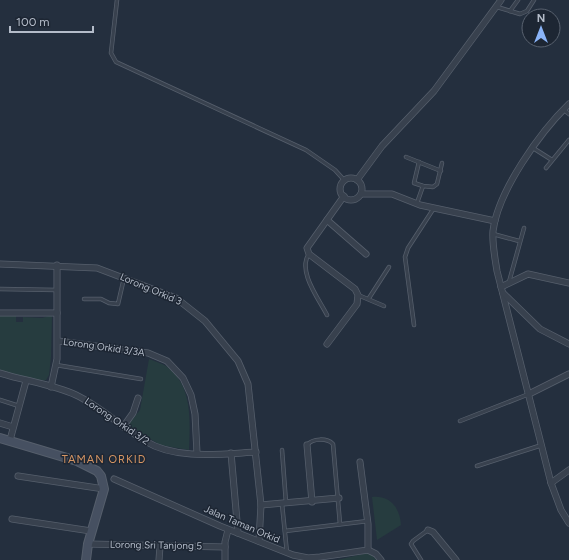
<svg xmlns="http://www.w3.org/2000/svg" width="569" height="560" font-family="Figtree,sans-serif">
<rect width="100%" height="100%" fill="#242f3e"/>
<!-- green -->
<g fill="#263c3f">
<polygon points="0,315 16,316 16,322 23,322 23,317 42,318 52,315 51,357 49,375 46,380 39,381 0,371"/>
<path d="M149,359C154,361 161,363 166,366C193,385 190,421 189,450L160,445L128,425L140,410Z"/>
<path d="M372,497C390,495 400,508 401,525L377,540Z"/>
<polygon points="368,550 376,560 337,560 363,554"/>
</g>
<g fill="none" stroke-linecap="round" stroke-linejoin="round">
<defs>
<g id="lane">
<polyline points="117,0 111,53 116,62 306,150 335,170 345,181"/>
<polyline points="497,7 520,14 527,11 534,0"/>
<polyline points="510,11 518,0"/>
<polyline points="564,110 569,114"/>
<polyline points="533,148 552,160"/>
<polyline points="406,157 441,171"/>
<polyline points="419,162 414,183 423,186 433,187 437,184 442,163"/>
<polyline points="546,168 569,140"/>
<polyline points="417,203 423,186"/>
<polyline points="493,234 519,241"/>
<path d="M309,254C297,271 319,299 327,315"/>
<polyline points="509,282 524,228"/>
<polyline points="0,289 57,290"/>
<polyline points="358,295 384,306"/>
<polyline points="369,298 389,267"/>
<polyline points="84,299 101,299 109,303 118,304 124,278"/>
<polyline points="414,325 405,257 408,248 434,208"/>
<polyline points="56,365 141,379"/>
<polyline points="0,400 19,406"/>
<polyline points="460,421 529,394"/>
<path d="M307,445C313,438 327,438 333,444L340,524"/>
<polyline points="282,450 286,503"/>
<polyline points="477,466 542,445"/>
<polyline points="282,504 287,553"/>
<polyline points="285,531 368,521"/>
<polyline points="421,560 411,544 413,541 428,530"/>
</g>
<g id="street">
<path d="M569,104C540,132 498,191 493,231C492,244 495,258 497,271L551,483L561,510L569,523"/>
<circle cx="351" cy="189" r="11"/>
<polyline points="357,180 382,146 434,91 501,0"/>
<polyline points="361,194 392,194 420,205 495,221"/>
<polyline points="327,220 366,254"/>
<polyline points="0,264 97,268 176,298 205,321 238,361 248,384 261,505 259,541"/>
<polyline points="501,287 528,274 569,283"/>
<polyline points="503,293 540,329 569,344"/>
<polyline points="0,313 57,313"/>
<polyline points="58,341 148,353 167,361 183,378 191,395 195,414 197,453"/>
<polyline points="327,344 357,304 358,295 355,289 309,254 307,248 344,196"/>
<path d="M0,373C25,381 53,384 76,395C101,407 121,427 145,441C176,460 220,454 256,452"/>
<polyline points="51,387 57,359 57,265"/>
<polyline points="529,394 569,374"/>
<polyline points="0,423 13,427"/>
<polyline points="123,427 133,413 138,398"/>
<polyline points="10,440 26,381"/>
<polyline points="307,445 312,502"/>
<polyline points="231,453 238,533"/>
<polyline points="360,462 368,524 368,550"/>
<polyline points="18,476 104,489"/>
<polyline points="114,479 220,526 293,555 308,558 320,557 368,550 376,554 381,560"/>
<polyline points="551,483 569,470"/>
<polyline points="261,505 339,498"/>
<polyline points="12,519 91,531"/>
<polyline points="428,530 433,532 456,560"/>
<polyline points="88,544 225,547"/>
<polyline points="159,560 160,546"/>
<polyline points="225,560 225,542 228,530"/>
</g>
<polyline id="secondary" points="0,438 77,461 97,471 101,476 104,489 88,544 86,560"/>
</defs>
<!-- lane casing -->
<use href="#lane" stroke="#565f6c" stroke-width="4.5"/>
<!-- street casing -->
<use href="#street" stroke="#565f6c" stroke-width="7"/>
<!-- secondary casing -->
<use href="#secondary" stroke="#565f6c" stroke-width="10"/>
<!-- lane -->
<use href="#lane" stroke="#38414e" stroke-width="3"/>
<!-- street -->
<use href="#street" stroke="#38414e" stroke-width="5.5"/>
<!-- secondary -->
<use href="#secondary" stroke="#465061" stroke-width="8"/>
</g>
<g text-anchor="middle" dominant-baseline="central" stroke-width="3" stroke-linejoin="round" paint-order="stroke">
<!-- street labels -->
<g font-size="10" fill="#b4bcc9" stroke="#1d2633">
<text transform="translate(151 289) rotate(23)">Lorong Orkid 3</text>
<text transform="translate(104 347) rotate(8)">Lorong Orkid 3/3A</text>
<text transform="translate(117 421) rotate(34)">Lorong Orkid 3/2</text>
<text transform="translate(242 524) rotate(23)">Jalan Taman Orkid</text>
<text transform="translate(156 545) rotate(1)">Lorong Sri Tanjong 5</text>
</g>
<!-- neighbourhood labels -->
<g font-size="11" letter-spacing="1" fill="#d59563" stroke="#1d2633">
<text x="104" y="459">TAMAN ORKID</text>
</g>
</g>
<!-- north arrow -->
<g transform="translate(541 28)"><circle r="19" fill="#1d2633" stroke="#59626f"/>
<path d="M0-3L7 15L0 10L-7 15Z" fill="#8ab4f8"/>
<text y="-6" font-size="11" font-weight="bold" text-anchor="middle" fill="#b4bcc9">N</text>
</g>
<!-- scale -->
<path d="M10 26v6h83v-6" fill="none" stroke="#b4bcc9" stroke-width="2"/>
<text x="16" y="26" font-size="12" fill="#b4bcc9" stroke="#1d2633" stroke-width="3" paint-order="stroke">100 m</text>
</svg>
